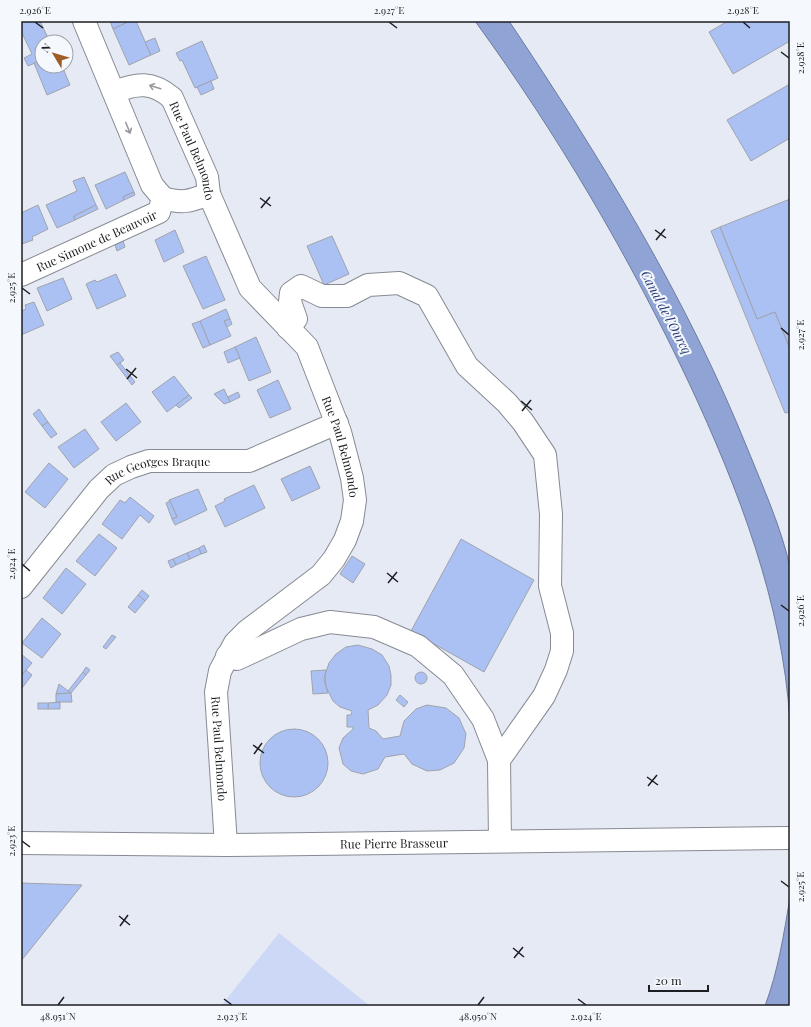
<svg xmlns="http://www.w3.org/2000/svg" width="811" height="1027" font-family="'Playfair Display',serif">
<rect width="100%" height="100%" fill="#e6eaf4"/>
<!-- green -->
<polygon fill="#ccd8f6" points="279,933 370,1006 221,1006"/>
<!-- water -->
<g fill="#8fa3d5" stroke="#6c7b9f">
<path d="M475,21H509C600,157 687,298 748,450C763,487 781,527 790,567C793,581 790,598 790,613C790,649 790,685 790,721C782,602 739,490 689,383C629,256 558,135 475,21Z"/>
<path d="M790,897V1006H765C778,971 784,934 790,897Z"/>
</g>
<!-- building -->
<g fill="#abc1f4" stroke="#9fa3ac">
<polygon points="24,21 40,21 50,42 42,42 42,60 28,66 24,58 32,54 21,31 21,23"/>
<polygon points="110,21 130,21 113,29"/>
<polygon points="130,21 136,21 151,55 129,65 113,29"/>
<polygon points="728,21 790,21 790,41 733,74 709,32"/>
<polygon points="155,38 160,51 151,55 145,42"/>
<polygon points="202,41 218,78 195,88 182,60 180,61 176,53"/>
<polygon points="42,60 42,66 62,66 70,85 47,95 34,63"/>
<polygon points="211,81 214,89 201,95 197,87"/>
<polygon points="790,84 790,138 751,161 727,120"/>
<polygon points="125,172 134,192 123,197 124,200 106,209 95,185"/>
<polygon points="84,177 96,205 74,216 75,220 57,228 46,205 77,191 73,181"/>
<polygon points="134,192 135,195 124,200 123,197"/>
<polygon points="790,199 790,349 775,312 757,319 720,227"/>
<polygon points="38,205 48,229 32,237 33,240 22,244 21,213"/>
<polygon points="96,205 98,209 75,220 74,216"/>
<polygon points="720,227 757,319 775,312 790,349 790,412 785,413 711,231"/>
<polygon points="175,230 184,252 164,262 155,240"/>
<polygon points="332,236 349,274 324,285 307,246"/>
<polygon points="123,241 125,247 117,251 115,245"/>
<polygon points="206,256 225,300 203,309 183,266"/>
<polygon points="116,274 126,296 97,309 86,284 95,280 97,282"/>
<polygon points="63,278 72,299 47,311 37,288"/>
<polygon points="34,302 44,325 21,335 21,311 26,309 25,305"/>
<polygon points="226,309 230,319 224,321 231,336 210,345 200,321"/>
<polygon points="230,319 232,324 227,327 224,321"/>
<polygon points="200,321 210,345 203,348 192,324"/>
<polygon points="256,337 271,372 249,381 235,347"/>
<polygon points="235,347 240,358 228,363 224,352"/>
<polygon points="118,352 124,360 117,365 110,356"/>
<polygon points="120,363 135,382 132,385 117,365"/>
<polygon points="174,376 189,395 167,412 152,392"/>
<polygon points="278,380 291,409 270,418 257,390"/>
<polygon points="224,389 230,402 224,404 214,394"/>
<polygon points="238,392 240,397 230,402 228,397"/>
<polygon points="189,395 192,398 179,408 176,405"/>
<polygon points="126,403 141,422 116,441 101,422"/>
<polygon points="39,409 48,422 42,426 33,414"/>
<polygon points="48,422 57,434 51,438 42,426"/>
<polygon points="85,429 99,449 74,468 58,447"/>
<polygon points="49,463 68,479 45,508 25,492"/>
<polygon points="310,466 320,488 292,501 281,479"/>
<polygon points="254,485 265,508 225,527 215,506 225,501 224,499"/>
<polygon points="198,489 207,510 175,525 172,519 177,517 169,500"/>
<polygon points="130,497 154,516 149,523 140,515 122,539 102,524 120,500 125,503"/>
<polygon points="170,501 177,517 172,519 166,503"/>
<polygon points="99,534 117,548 95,576 76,561"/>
<polygon points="461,539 534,580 484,672 411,631"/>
<polygon points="204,545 207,552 201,554 199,548"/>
<polygon points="199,548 201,554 190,559 187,553"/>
<polygon points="187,553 190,559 176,565 173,559"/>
<polygon points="352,556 365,564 353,583 340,574"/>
<polygon points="173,559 176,565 171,568 168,561"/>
<polygon points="66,568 86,584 62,614 43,598"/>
<polygon points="142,590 149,596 145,601 138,595"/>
<polygon points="138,595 145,601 135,613 128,607"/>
<polygon points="42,618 61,634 42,658 22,643"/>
<polygon points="112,635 116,637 106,649 103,647"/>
<polygon points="358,645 372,649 382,655 389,666 391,675 391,685 387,695 378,705 368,710 369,728 376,731 383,739 400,736 404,721 416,709 427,705 446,708 459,718 466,734 464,748 454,763 440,770 427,771 412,764 404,754 385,757 378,769 363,774 351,771 343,764 339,748 343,738 353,729 353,727 347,727 347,715 351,715 352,711 340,707 333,701 326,687 325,675 329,663 336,654 346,647"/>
<polygon points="21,654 32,663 21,676"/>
<polygon points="86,667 90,670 86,675 83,672"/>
<polygon points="26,670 32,675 22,688 21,676"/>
<polygon points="326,670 324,680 328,693 313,694 311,671"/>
<polygon points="83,672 86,675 71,693 68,691"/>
<circle cx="421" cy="678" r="6"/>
<polygon points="59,684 71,693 56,694"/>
<polygon points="71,693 72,702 56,702 56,694"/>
<polygon points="400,695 408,702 404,707 396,700"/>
<polygon points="60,702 60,709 48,709 48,703"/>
<rect x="38" y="703" width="10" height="6"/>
<circle cx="294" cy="763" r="34"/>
<polygon points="21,883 82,885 21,961"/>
</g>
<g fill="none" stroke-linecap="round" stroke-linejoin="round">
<defs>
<g id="minor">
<polyline points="84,21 152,185 163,198"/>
<path id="s1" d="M114,92C137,83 152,81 172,98L207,177L209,194L250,288L307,347L340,432L352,478L355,500L352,521L345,540L334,559L321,575L247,631L235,643L220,671L216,692L226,845"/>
<path id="s2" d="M21,275L159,212L163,198C183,204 190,201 209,194"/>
<polyline points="288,328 296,319 290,302 291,293 301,286 322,296 347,296 368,285 399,283 427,296 467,366 507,403 523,422 545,455 551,514 550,586 562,633 562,651 556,670 544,696 499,760"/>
<path id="s3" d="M21,587L99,489L114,475L131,467L149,461H249L337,423"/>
<polyline points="227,656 237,659 301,629 330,622 374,627 418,646 453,675 483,719 499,760 500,841"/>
<path id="s4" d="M21,843L226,845L790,838"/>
</g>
</defs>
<!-- minor casing -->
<use href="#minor" stroke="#868a92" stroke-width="24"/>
<!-- minor -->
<use href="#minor" stroke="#fff" stroke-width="22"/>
</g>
<!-- one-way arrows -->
<defs><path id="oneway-shaft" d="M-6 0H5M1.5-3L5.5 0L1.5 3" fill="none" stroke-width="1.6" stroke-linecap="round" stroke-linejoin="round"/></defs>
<g stroke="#999a9b">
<use href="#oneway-shaft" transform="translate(155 87) rotate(-163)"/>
<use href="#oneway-shaft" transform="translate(128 128) rotate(68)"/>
</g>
<!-- ticks -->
<path fill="none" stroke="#1c1e21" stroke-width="1.5" d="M35,22L43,28M389,22L397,28M743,22L750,28M781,52L789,58M260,198L271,206M261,208L270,197M655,230L666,238M656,240L665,229M22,288L30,294M781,328L789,335M126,369L137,378M127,379L136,368M521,401L532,410M522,411L531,400M22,564L30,571M387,573L398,582M388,583L397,572M781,605L789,611M253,745L264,753M254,754L262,743M647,777L658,785M648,786L657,775M22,841L30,847M781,881L789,887M119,916L130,925M120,926L128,915M513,948L524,957M514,958L523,947M224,999L232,1005M578,999L586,1005M58,1005L64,997M478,1005L484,997"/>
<g text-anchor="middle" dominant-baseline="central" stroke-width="4" stroke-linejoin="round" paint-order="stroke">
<!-- street labels -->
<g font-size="12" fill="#1c1e21" stroke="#f5f8fd">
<text stroke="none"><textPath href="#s1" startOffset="119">Rue Paul Belmondo</textPath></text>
<text stroke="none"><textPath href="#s2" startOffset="83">Rue Simone de Beauvoir</textPath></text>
<text stroke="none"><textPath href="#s1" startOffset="456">Rue Paul Belmondo</textPath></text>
<text stroke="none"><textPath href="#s3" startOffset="190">Rue Georges Braque</textPath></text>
<text stroke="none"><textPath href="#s1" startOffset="815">Rue Paul Belmondo</textPath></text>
<text stroke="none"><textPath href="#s4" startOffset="373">Rue Pierre Brasseur</textPath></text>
</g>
<!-- water labels -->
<g font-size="13" font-style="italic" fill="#253976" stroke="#f5f8fd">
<text transform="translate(667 312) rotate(62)">Canal de l'Ourcq</text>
</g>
</g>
<!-- border -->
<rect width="811" height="1027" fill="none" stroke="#f5f8fd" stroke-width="44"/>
<!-- north arrow -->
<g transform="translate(54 54) rotate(308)"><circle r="19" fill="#f5f8fd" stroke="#9ea1a5"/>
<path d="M0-3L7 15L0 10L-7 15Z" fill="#9e5d27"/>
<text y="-6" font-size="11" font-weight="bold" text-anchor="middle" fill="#1c1e21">N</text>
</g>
<!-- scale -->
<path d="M649 985v6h59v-6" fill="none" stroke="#1c1e21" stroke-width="2"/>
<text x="655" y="985" font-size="12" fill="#1c1e21" stroke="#f5f8fd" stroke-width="3" paint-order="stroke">20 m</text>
<rect x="22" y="22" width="767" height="983" fill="none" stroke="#1c1e21" stroke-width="1.5"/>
<g font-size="10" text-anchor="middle" fill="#1c1e21">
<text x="35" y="14">2.926°E</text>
<text x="389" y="14">2.927°E</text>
<text x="743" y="14">2.928°E</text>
<text transform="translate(800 58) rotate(-90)" y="4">2.928°E</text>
<text transform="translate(11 288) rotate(-90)" y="4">2.925°E</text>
<text transform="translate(800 335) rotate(-90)" y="4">2.927°E</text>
<text transform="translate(11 564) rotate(-90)" y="4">2.924°E</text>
<text transform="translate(800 611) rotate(-90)" y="4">2.926°E</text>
<text transform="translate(11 841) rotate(-90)" y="4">2.923°E</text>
<text transform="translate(800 887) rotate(-90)" y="4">2.925°E</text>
<text x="58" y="1020">48.951°N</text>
<text x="232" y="1020">2.923°E</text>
<text x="478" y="1020">48.950°N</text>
<text x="586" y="1020">2.924°E</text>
</g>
</svg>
